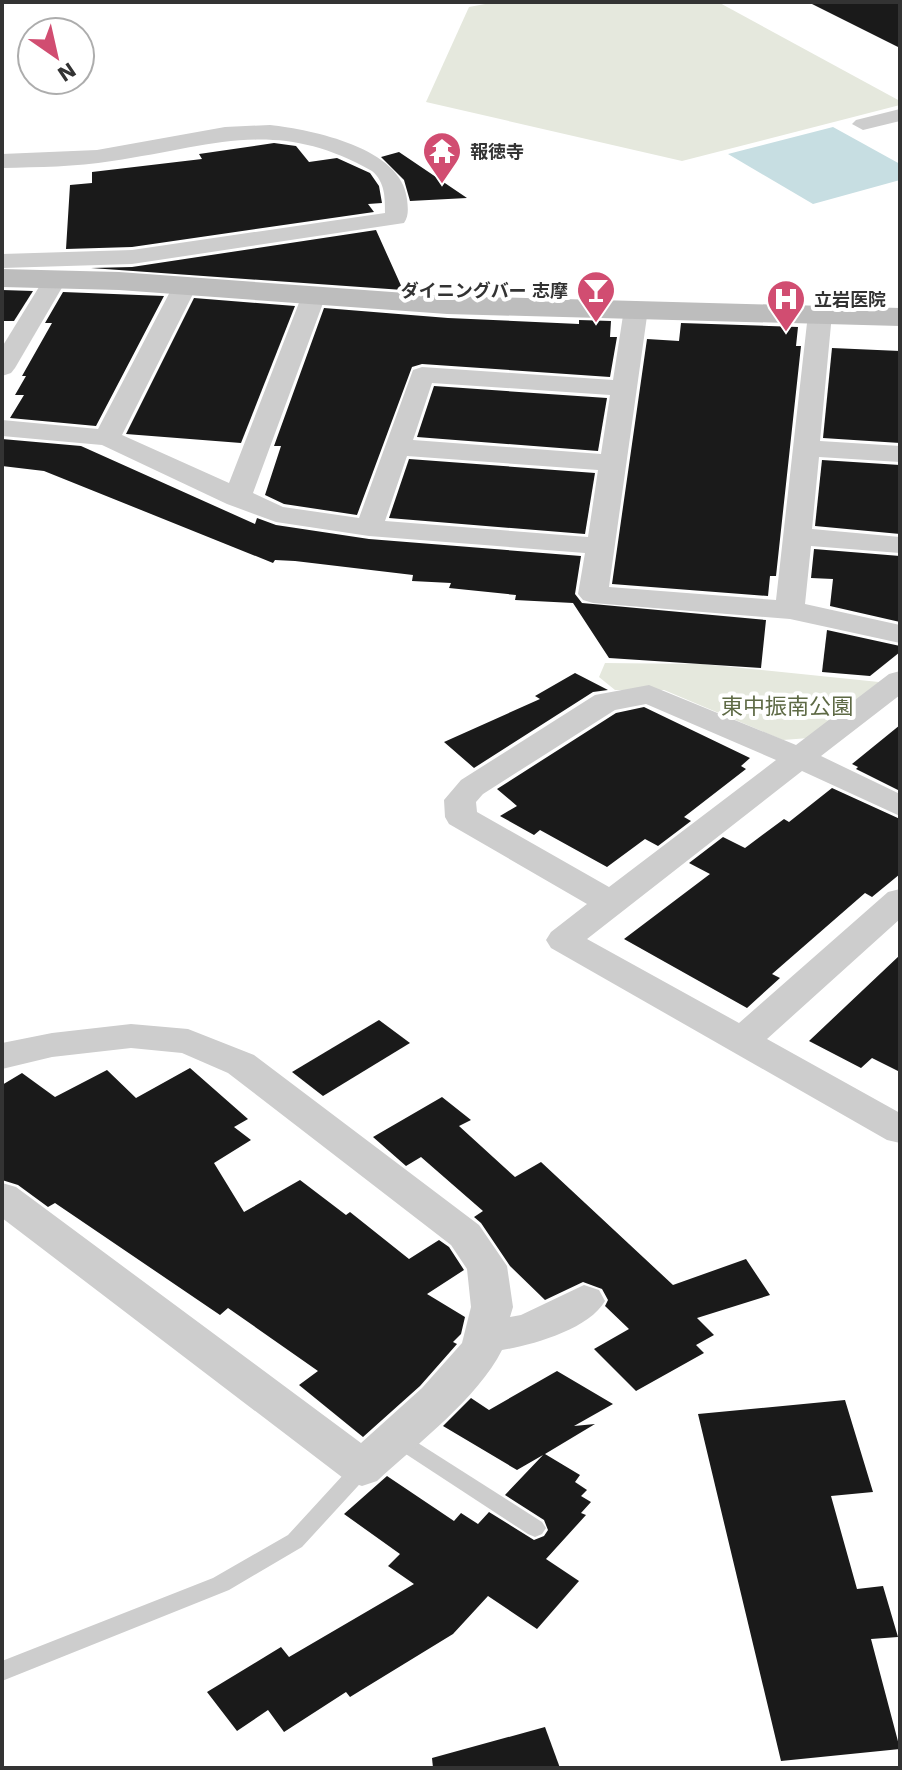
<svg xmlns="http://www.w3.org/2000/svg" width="902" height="1770" font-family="'Work Sans','Noto Sans JP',sans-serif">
<rect width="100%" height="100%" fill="#fff"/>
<!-- green -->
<g fill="#e5e8dd">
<polygon points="496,2 718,2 900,101 900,105 682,161 426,102 469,7"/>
<polygon points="605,663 702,664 879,682 809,738 783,740 664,690 615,690 599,677"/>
</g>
<!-- water -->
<polygon fill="#c7dee2" points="833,127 900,164 900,180 813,204 728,154"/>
<!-- building -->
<g fill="#1a1a1a">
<polygon points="808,2 900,2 900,48"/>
<polygon points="274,143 296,146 309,162 337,158 370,173 379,186 382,203 368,204 374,212 132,247 66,249 70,185 92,183 92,172 202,159 199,154"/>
<polygon points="399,152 467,198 410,201 404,180 381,157"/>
<polygon points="376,230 403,290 91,268 132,267"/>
<polygon points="2,290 33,291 14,321 2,321"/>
<polygon points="63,292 164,296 96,426 10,418 24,395 15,395 26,376 22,376 52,323 45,323"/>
<polygon points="194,298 295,306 241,443 126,434"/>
<polygon points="324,308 448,318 579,324 579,320 611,321 610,337 617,337 610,377 422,364 412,367 357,515 284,504 265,495 281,446 274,446"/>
<polygon points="681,323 798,327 796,346 801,346 776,576 770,576 768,596 612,584 647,339 679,341"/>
<polygon points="832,348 900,351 900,443 823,438"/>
<polygon points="434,386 607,398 598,451 417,437"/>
<polygon points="2,439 81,446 255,524 257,518 276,525 369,539 581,556 575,594 582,603 766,620 761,668 609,658 573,603 515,600 516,595 449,588 451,583 412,581 413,575 295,561 275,560 273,563 44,471 2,466"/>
<polygon points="409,459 595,473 585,534 389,518"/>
<polygon points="822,460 900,465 900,534 815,526"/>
<polygon points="814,549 900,556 900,622 830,606 833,579 811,578"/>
<polygon points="827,630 900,646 900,652 870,676 822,672"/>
<polygon points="575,673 608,690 593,692 474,768 444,742 540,699 535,696"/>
<polygon points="644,707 750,758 741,766 746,769 684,817 691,821 658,846 645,839 607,867 540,830 534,835 500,816 517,806 497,789 616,713"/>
<polygon points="900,725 900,791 856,769 858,767 852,764"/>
<polygon points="832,788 900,819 900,874 872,897 865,893 772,974 780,978 747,1008 624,939 710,874 689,863 723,837 745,848 784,819 789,822"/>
<polygon points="900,955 900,1072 872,1058 861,1068 809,1041"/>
<polygon points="379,1020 410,1043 323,1096 292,1072"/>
<polygon points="190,1068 248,1119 234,1127 251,1140 214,1163 244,1212 300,1180 346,1215 350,1212 409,1259 439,1240 449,1247 464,1270 427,1294 465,1317 461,1334 453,1342 457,1344 420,1386 363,1437 299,1385 318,1371 228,1308 220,1315 55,1203 48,1207 18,1185 2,1180 2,1085 22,1073 55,1097 107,1070 136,1098"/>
<polygon points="442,1097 471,1120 459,1126 515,1177 541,1162 673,1285 746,1259 770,1295 697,1318 714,1335 696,1345 704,1353 636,1391 594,1349 629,1329 605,1306 608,1300 602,1289 583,1282 545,1300 510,1266 481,1223 474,1217 483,1211 421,1157 406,1166 373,1137"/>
<polygon points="557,1371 613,1404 574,1426 595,1424 545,1454 580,1475 575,1482 587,1490 581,1496 591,1502 581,1513 586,1515 546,1559 579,1581 537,1629 488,1596 453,1634 350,1697 346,1692 284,1732 268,1710 237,1731 207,1692 281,1647 289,1657 414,1584 388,1566 400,1554 344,1514 387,1476 454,1521 461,1513 478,1524 489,1512 534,1540 544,1536 548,1530 544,1520 505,1495 543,1455 517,1470 443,1426 471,1398 489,1410"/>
<polygon points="845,1400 873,1492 831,1496 857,1589 883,1586 898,1637 871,1639 900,1749 781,1761 698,1414"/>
<polygon points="545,1727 560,1768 433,1768 432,1758"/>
</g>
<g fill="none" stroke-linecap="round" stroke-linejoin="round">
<!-- lane -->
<g fill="#cdcdcd" fill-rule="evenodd">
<polygon points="396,1429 542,1522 546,1528 542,1534 535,1537 528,1534 389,1443 386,1437 389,1431"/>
<polygon points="362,1460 369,1462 372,1468 369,1474 302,1547 229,1590 2,1681 2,1661 213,1578 288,1535 355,1462"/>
</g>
<!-- street -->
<g fill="#cdcdcd" fill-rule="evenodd">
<polygon points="900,109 900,121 863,130 852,124 856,120"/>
<path d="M270,125C313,130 402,148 407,199C408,208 409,216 404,223L132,264L2,268V254L132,250L385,213C385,197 385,182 372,171C275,116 212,147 112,161C75,167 39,167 2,168V154L97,150L225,127Z"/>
<polygon points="55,272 63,274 67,279 15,368 11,373 2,376 2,347 47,274"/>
<path d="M185,279L193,281L197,286L122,435L229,483L302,295L305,290H323L326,295L253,493L283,507L359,518L413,370L422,367L613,380L624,309L627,304H645L648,309L609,587L776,600L808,314L811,309H829L832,314L820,441L900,446V462L819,457L812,529L900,537V553L811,546L805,604L900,625V643L790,619L593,603L583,600L578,594L585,553L369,536L276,522L227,504L102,445L2,436V420L98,429L173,286L177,281ZM432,383L610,395L601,454L413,440ZM407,456L598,470L588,537L385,521Z"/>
<path d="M900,671V695L821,756L900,794V816L802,771L587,939L739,1023L888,892L900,889V919L767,1039L900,1113V1143L887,1140L551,948L546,940L551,932L587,904L449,824L445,817L444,800L461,780L595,695L649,685L796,745L889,674ZM646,704L776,760L609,887L477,812L476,802L483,794L615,710Z"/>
<path d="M131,1024L188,1029L254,1055L479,1225L507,1266L513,1307L510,1317L521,1315L584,1285L599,1290L605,1301C589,1329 533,1345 502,1350C477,1399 418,1443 377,1481L362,1486L347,1481L2,1218V1183L16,1187L361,1443L422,1388L462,1343L471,1307L467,1269L451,1245L228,1073L182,1053L131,1048L52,1057L2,1069V1043L52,1033Z"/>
</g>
<!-- secondary -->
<polygon fill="#bdbdbd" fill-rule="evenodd" points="2,269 119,272 447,296 900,308 900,326 447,314 119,290 2,287"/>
</g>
<!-- icons -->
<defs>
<symbol id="temple-pin" viewBox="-11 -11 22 30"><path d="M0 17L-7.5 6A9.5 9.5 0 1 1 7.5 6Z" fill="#d14d71" stroke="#fff"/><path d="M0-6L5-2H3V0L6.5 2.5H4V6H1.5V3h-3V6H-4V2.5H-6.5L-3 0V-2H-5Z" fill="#fff"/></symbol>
<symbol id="bar-pin" viewBox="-11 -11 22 30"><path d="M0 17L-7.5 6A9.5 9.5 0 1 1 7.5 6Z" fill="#d14d71" stroke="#fff"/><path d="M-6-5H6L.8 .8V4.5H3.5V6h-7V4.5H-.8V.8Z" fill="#fff"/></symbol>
<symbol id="hospital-pin" viewBox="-11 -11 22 30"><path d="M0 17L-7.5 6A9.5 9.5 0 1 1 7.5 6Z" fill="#d14d71" stroke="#fff"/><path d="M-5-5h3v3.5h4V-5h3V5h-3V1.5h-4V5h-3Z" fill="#fff"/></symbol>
</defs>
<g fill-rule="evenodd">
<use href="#temple-pin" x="420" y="129" width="44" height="60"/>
<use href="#bar-pin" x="574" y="268" width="44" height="60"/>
<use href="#hospital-pin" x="764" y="277" width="44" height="60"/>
</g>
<g text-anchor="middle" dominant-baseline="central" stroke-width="8" stroke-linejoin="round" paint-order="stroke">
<!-- far-poi labels -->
<g font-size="18" font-weight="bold" fill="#333" stroke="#fff" text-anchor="start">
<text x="470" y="151">報徳寺</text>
<text x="568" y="290" text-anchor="end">ダイニングバー 志摩</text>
<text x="814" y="299">立岩医院</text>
</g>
<!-- park labels -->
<g font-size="22" fill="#5e6a45" stroke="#fff">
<text x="787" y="706">東中振南公園</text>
</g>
</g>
<!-- border -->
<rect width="902" height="1770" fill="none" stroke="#333333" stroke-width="8"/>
<!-- north arrow -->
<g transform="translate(56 56) rotate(146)"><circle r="38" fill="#ffffff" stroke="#adadad" stroke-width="2"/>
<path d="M0-6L14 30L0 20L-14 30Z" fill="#d14d71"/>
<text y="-12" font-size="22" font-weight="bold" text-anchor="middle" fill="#333333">N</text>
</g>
</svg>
